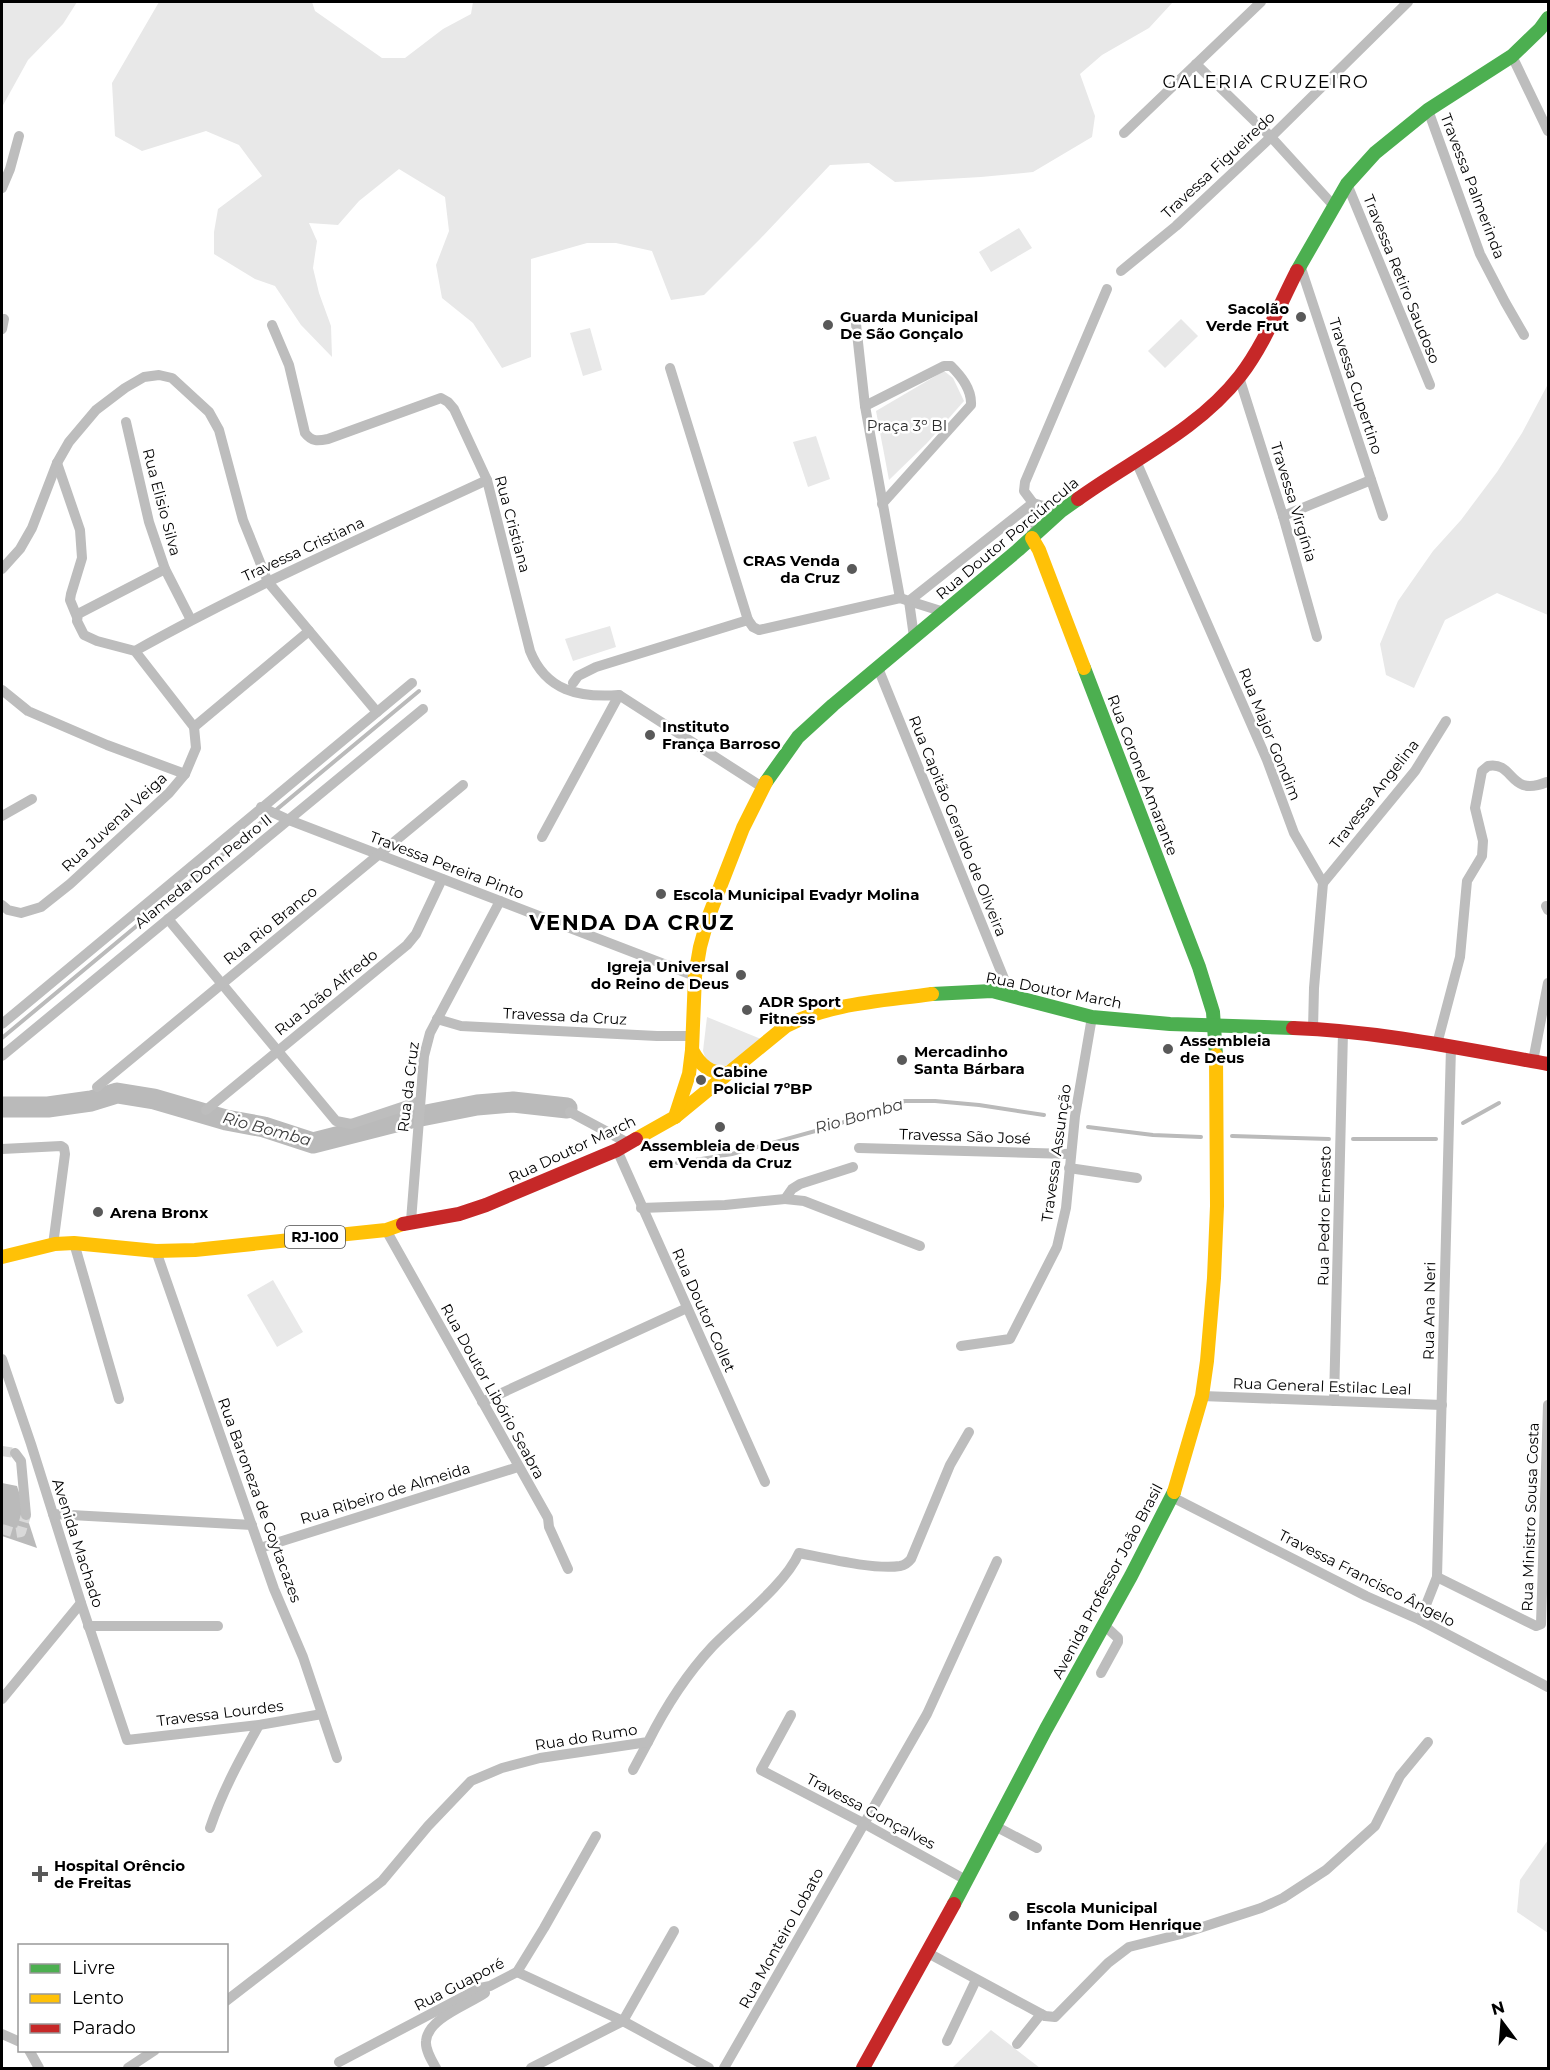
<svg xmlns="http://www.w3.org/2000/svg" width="1550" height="2070" font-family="Montserrat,sans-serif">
<rect width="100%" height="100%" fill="#fff"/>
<!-- green -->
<g fill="#e8e8e8">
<polygon points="2,2 77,2 63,24 28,60 2,107"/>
<polygon points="159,2 312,2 315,11 382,58 405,58 443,29 471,14 473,2 1173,2 1149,28 1102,55 1080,74 1095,116 1092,137 1033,172 981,177 895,182 869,163 830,165 760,239 704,295 671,300 652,251 616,243 587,243 531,259 531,357 502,368 473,323 442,298 436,265 449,231 445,197 399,169 359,201 338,225 309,223 317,241 313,268 319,293 331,326 332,357 301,325 275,286 255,279 214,254 214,232 218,209 262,176 239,145 206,131 142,151 115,136 112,83"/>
<polygon points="1019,228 1032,248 991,272 979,252"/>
<polygon points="1181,319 1198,336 1165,368 1148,351"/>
<polygon points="590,328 602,370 583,376 570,333"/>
<polygon points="944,371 953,378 964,401 927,443 889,480 876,411"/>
<polygon points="1548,384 1548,615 1497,593 1445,620 1414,688 1386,675 1380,644 1398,601 1433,551 1461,520 1497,472 1522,433"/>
<polygon points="816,436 830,479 808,487 793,442"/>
<polygon points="610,626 616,647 573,661 565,639"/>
<polygon points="707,1017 761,1039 730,1065 720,1067 706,1060 703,1051"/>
<polygon points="273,1280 303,1332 277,1347 247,1295"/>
<polygon points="1548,1840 1548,1933 1517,1912 1520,1880"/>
<polygon points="991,2030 1040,2068 952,2068"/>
</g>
<!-- water -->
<polygon fill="#bababa" points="2,1483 17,1486 37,1548 2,1536"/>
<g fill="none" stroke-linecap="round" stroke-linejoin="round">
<!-- stream -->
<g stroke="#bababa" stroke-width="4">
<polyline points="2,1038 419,691"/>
<polyline points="1463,1123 1499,1103"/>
<polyline points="1088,1127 1153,1135 1201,1137"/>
<polyline points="1232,1136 1329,1139"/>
<polyline points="1353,1139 1436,1139"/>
<polyline points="677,1163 732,1154 837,1125 866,1112 905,1101 935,1101 979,1105 1044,1115"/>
</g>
<!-- river -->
<polyline stroke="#bababa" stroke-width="21" points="2,1107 48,1107 91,1101 117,1093 154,1099 226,1120 264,1127 313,1143 411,1118 477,1105 513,1102 567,1108"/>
<!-- street-tunnel -->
<g stroke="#d9d9d9" stroke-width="10" stroke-dasharray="10 5" stroke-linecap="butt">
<polyline points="2,1451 15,1453"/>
<polyline points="2,1529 15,1533 21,1532 26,1515"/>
</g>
<!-- street -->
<g stroke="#bdbdbd" stroke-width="10">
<polyline points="1512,56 1548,131"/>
<polyline points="1196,64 1271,137 1333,205"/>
<polyline points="1428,110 1480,254 1505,302 1524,335"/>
<polyline points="1124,133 1261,2"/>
<polyline points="1347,184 1430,385"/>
<polyline points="2,188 10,169 19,136"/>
<polyline points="1300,265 1383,516"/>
<polyline points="1121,271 1176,226 1271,137 1408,2"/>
<polyline points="856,324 865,406 900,598"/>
<path d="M272,325L289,365L305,433C312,442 318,441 328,439L441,398L448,402L454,409L487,480L530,651C546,691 579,698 619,695L762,787"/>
<polyline points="2,329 4,319"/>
<polyline points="670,368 748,620"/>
<polyline points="1239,377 1283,516 1317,637"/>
<path d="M865,406L944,366H951C961,376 972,389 971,405L882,504"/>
<polyline points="126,422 149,522 165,569 191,620"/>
<polyline points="1136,461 1267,760 1294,833 1323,883 1314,988 1313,1029"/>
<polyline points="57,463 80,530 82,558 71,594 70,600 77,617"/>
<polyline points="1283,516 1371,480"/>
<polyline points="1032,538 1033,503 1061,511"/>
<polyline points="2,569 20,549 32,528 57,463 69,442 96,410 125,388 144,377 159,375 172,378 209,412 219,430 243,520 268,582 377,712"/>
<polyline points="914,637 909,601 944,612"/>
<path d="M135,651C249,587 369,535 487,480"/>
<polyline points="878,668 1011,996"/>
<polyline points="573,683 578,676 596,667 748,620 753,627 759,630 900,598 909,601 1033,503 1024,491 1025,482 1107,289"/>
<polyline points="2,690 28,711 107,745 185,774"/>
<polyline points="194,727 309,631"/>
<polyline points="261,807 289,820 695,976"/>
<polyline points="2,816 32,799"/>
<polyline points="542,837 619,695"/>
<polyline points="1323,883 1415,771 1446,721"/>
<polyline points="2,905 8,910 21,913 41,907 70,884 169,793 185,774 196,748 194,727 135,651 97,641 84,635 77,621 78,614 165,569"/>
<polyline points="1546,906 1548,910"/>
<polyline points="168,919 336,1121 351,1124 420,1101"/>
<polyline points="437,1019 461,1026 657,1036 693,1036"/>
<polyline points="2,1024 412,683"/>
<path d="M1437,1044L1460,957L1467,881L1482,856L1483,841L1475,808L1482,771L1488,766C1515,761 1508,798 1547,782"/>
<polyline points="2,1056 423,709"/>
<polyline points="1533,1061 1548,983"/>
<polyline points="97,1087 463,785"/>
<polyline points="206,1110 407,945 416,934 442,879"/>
<polyline points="570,1112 628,1143"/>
<polyline points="859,1148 1070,1154"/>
<polyline points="2,1149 61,1146 64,1148 65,1154 53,1245"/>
<polyline points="617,1150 765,1482"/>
<polyline points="1069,1168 1137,1178"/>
<polyline points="785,1199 804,1201 920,1246"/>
<polyline points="641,1208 725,1205 785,1199 792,1189 800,1184 853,1167"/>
<polyline points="411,1221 424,1056 430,1033 500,901"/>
<polyline points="386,1230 548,1518 549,1527 568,1569"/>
<polyline points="74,1243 119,1399"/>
<polyline points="156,1251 274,1589 303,1657 337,1758"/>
<polyline points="961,1346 1010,1339 1057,1247 1066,1208 1075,1116 1092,1017"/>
<polyline points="2,1359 31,1444 81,1603 127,1740 259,1725 322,1714"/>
<polyline points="1202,1396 1442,1405"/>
<polyline points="1334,1401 1343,1032"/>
<polyline points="482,1402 687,1308"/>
<polyline points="15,1453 21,1461 26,1515"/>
<polyline points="1172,1497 1366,1596 1420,1620 1548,1687"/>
<polyline points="53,1514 252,1525"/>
<polyline points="260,1548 518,1467"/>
<polyline points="1437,1577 1536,1626 1541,1624 1548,1405"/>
<polyline points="1420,1620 1437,1577 1451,1047"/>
<polyline points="88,1626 218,1626"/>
<polyline points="1101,1673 1118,1642 1118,1638 1104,1625"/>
<polyline points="2,1699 81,1603"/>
<polyline points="791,1715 761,1770 863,1823 966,1880"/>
<polyline points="633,1770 648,1742"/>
<polyline points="995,1826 1037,1848"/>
<path d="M210,1828C222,1792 240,1759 259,1725"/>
<polyline points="928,1953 1045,2016 1055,2017 1108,1963 1129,1947 1181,1934 1261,1908 1283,1898 1326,1870 1375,1826 1400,1776 1428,1742"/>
<polyline points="517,1972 623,2021 709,2068"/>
<path d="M226,2001L382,1881L428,1826L471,1781L502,1768L540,1758L648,1742C665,1708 686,1675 712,1647C737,1621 785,1585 799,1553C825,1558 874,1570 900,1566C905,1565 908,1563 911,1559L950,1465L969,1432"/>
<polyline points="2,2034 20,2042"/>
<polyline points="947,2041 976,1980"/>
<polyline points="1017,2044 1041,2014"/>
<polyline points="29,2050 39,2068"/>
<polyline points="339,2062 480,1988 490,1986 517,1972 544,1928 596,1836"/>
<polyline points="128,2068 155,2050"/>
<path d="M436,2068C432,2061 425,2050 426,2041C428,2018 468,2005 485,1993"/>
<polyline points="531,2068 623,2021 674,1931"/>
<polyline points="724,2068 927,1714 997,1561"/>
</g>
<!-- fast -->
<g stroke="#4caf50" stroke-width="14">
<polyline points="1297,271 1347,184 1375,153 1428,110 1512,56 1540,29 1548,18"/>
<polyline points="1084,668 1199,967 1213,1012 1216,1055"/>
<polyline points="766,782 798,737 833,705 1018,550 1061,511 1078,499"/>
<polyline points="932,994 992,991 1092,1017 1170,1024 1293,1028"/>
<polyline points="954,1904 1046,1729 1131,1576 1174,1492"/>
</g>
<!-- slow -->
<g stroke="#ffc107" stroke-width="14">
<polyline points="1032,538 1039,550 1084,668"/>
<path d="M692,1050C700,1065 710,1074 728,1073"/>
<path d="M675,1117L786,1026C830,1003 884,1001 932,994"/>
<polyline points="636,1139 675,1117 689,1074 692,1050 695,976 700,947 708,918 743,828 766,782"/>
<polyline points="2,1257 55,1244 74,1243 156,1251 195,1250 386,1230 403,1224"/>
<polyline points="1174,1492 1202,1396 1207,1361 1214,1278 1217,1206 1216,1055"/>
</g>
<!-- jam -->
<g stroke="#c62828" stroke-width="14">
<path d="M1078,499C1132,460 1198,430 1240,376C1264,345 1279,306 1297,271"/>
<path d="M1293,1028C1379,1031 1464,1049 1548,1064"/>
<polyline points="403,1224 459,1214 486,1205 617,1150 636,1139"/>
<polyline points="863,2068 954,1904"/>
</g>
</g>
<!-- markers -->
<g fill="#595959" stroke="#fff" stroke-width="2">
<circle cx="1301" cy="317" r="6"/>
<circle cx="828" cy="325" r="6"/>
<circle cx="852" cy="569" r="6"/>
<circle cx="650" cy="735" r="6"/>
<circle cx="661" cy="894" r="6"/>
<circle cx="741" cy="975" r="6"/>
<circle cx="747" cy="1010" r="6"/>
<circle cx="1168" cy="1049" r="6"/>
<circle cx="902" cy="1060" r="6"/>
<circle cx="701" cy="1080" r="6"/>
<circle cx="720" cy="1127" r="6"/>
<circle cx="98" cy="1212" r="6"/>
<path d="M37 1865h6v6h6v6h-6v6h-6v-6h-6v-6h6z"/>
<circle cx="1014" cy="1916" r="6"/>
</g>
<g text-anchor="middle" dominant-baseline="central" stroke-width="5" stroke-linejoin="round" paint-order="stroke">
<!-- shield labels -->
<rect fill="#fff" stroke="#4c4c4c" stroke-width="1.5" x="285" y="1226" width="60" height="22" rx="4.5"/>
<g font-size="14" font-weight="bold" fill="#000">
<text x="315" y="1237">RJ-100</text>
</g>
<!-- street labels -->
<g font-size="15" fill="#000" stroke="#fff">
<text transform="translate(1218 165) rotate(-43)">Travessa Figueiredo</text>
<text transform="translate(1473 186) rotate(69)">Travessa Palmerinda</text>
<text transform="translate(1402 279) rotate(68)">Travessa Retiro Saudoso</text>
<text transform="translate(1356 386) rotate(72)">Travessa Cupertino</text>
<text transform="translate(162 502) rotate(75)">Rua Elisio Silva</text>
<text transform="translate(1294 502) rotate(73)">Travessa Virgínia</text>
<text transform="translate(513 524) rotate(75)">Rua Cristiana</text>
<text transform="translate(1007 538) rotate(-40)">Rua Doutor Porciúncula</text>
<text transform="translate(303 549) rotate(-25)">Travessa Cristiana</text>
<text transform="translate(1270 734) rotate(68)">Rua Major Gondim</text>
<text transform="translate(1143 775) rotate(69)">Rua Coronel Amarante</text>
<text transform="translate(1374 794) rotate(-52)">Travessa Angelina</text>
<text transform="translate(114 822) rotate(-43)">Rua Juvenal Veiga</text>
<text transform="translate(958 826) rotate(68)">Rua Capitão Geraldo de Oliveira</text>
<text transform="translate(447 865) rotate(21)">Travessa Pereira Pinto</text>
<text transform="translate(203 871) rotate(-39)">Alameda Dom Pedro II</text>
<text transform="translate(270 925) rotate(-39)">Rua Rio Branco</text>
<text transform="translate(1054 990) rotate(11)">Rua Doutor March</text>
<text transform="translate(326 992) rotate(-39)">Rua João Alfredo</text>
<text transform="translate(565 1016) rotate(3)">Travessa da Cruz</text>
<text transform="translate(408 1087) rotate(-83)">Rua da Cruz</text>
<text transform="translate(965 1136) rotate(2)">Travessa São José</text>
<text transform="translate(572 1149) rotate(-25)">Rua Doutor March</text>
<text transform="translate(1056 1153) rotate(-82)">Travessa Assunção</text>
<text transform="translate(1324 1216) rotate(-89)">Rua Pedro Ernesto</text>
<text transform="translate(704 1310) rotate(66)">Rua Doutor Collet</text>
<text transform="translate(1429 1311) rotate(-89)">Rua Ana Neri</text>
<text transform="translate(1322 1386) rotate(2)">Rua General Estilac Leal</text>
<text transform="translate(493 1391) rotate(61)">Rua Doutor Libório Seabra</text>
<text transform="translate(385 1493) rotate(-17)">Rua Ribeiro de Almeida</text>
<text transform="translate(260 1500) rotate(70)">Rua Baroneza de Goytacazes</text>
<text transform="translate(1530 1517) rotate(-88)">Rua Ministro Sousa Costa</text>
<text transform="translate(78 1543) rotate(72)">Avenida Machado</text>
<text transform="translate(1367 1578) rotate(27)">Travessa Francisco Ângelo</text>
<text transform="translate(1107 1581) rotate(-62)">Avenida Professor João Brasil</text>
<text transform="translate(220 1713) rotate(-7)">Travessa Lourdes</text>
<text transform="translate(586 1737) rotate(-9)">Rua do Rumo</text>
<text transform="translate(871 1811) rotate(28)">Travessa Gonçalves</text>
<text transform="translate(781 1938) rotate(-61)">Rua Monteiro Lobato</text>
<text transform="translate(459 1984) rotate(-27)">Rua Guaporé</text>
</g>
<!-- poi labels -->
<g font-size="15" font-weight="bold" fill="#000" stroke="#fff" text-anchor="start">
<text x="1289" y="308" text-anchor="end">Sacolão<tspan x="1289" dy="17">Verde Frut</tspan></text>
<text x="840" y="316">Guarda Municipal<tspan x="840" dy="17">De São Gonçalo</tspan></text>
<text x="840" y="560" text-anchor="end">CRAS Venda<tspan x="840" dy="17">da Cruz</tspan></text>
<text x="662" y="726">Instituto<tspan x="662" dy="17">França Barroso</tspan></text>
<text x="673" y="894">Escola Municipal Evadyr Molina</text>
<text x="729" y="966" text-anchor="end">Igreja Universal<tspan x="729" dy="17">do Reino de Deus</tspan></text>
<text x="759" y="1001">ADR Sport<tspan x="759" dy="17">Fitness</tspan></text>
<text x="1180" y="1040">Assembleia<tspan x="1180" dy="17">de Deus</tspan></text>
<text x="914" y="1051">Mercadinho<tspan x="914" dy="17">Santa Bárbara</tspan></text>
<text x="713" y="1071">Cabine<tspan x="713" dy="17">Policial 7ºBP</tspan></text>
<text x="720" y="1145" text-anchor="middle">Assembleia de Deus<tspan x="720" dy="17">em Venda da Cruz</tspan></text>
<text x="110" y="1212">Arena Bronx</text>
<text x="54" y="1865">Hospital Orêncio<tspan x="54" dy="17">de Freitas</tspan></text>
<text x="1026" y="1907">Escola Municipal<tspan x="1026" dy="17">Infante Dom Henrique</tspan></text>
</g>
<!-- park labels -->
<g font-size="15" fill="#2c2c2c" stroke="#fff">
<text x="907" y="425">Praça 3º BI</text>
</g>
<!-- water labels -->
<g font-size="16" font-style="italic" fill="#3d3d3d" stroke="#fff">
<text transform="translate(859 1116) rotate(-16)">Rio Bomba</text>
<text transform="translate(267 1129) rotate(15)">Rio Bomba</text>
</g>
<!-- quarter labels -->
<g font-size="18" letter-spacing="1.5" fill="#000" stroke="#fff">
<text x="1266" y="82">GALERIA CRUZEIRO</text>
</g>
<!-- district labels -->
<g font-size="21" font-weight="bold" letter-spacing="1.5" fill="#000" stroke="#fff">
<text x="632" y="922">VENDA DA CRUZ</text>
</g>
</g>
<!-- border -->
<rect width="1550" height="2070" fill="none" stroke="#000000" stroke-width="6"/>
<!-- legend -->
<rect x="18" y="1944" width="210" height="108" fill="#ffffff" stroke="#999999" stroke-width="1.5"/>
<rect x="30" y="1964" width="30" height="9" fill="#4caf50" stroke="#999999" stroke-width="1.5"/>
<text x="72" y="1974" font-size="18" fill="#000000">Livre</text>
<rect x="30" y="1994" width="30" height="9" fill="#ffc107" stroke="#999999" stroke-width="1.5"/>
<text x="72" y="2004" font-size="18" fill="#000000">Lento</text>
<rect x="30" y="2024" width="30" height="9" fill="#c62828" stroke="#999999" stroke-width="1.5"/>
<text x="72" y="2034" font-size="18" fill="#000000">Parado</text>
<!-- north arrow -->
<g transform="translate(1502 2022) rotate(344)" stroke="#ffffff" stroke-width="4.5" paint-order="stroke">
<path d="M0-4.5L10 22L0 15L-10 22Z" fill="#000000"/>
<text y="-9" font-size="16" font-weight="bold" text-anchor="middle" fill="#000000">N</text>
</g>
</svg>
